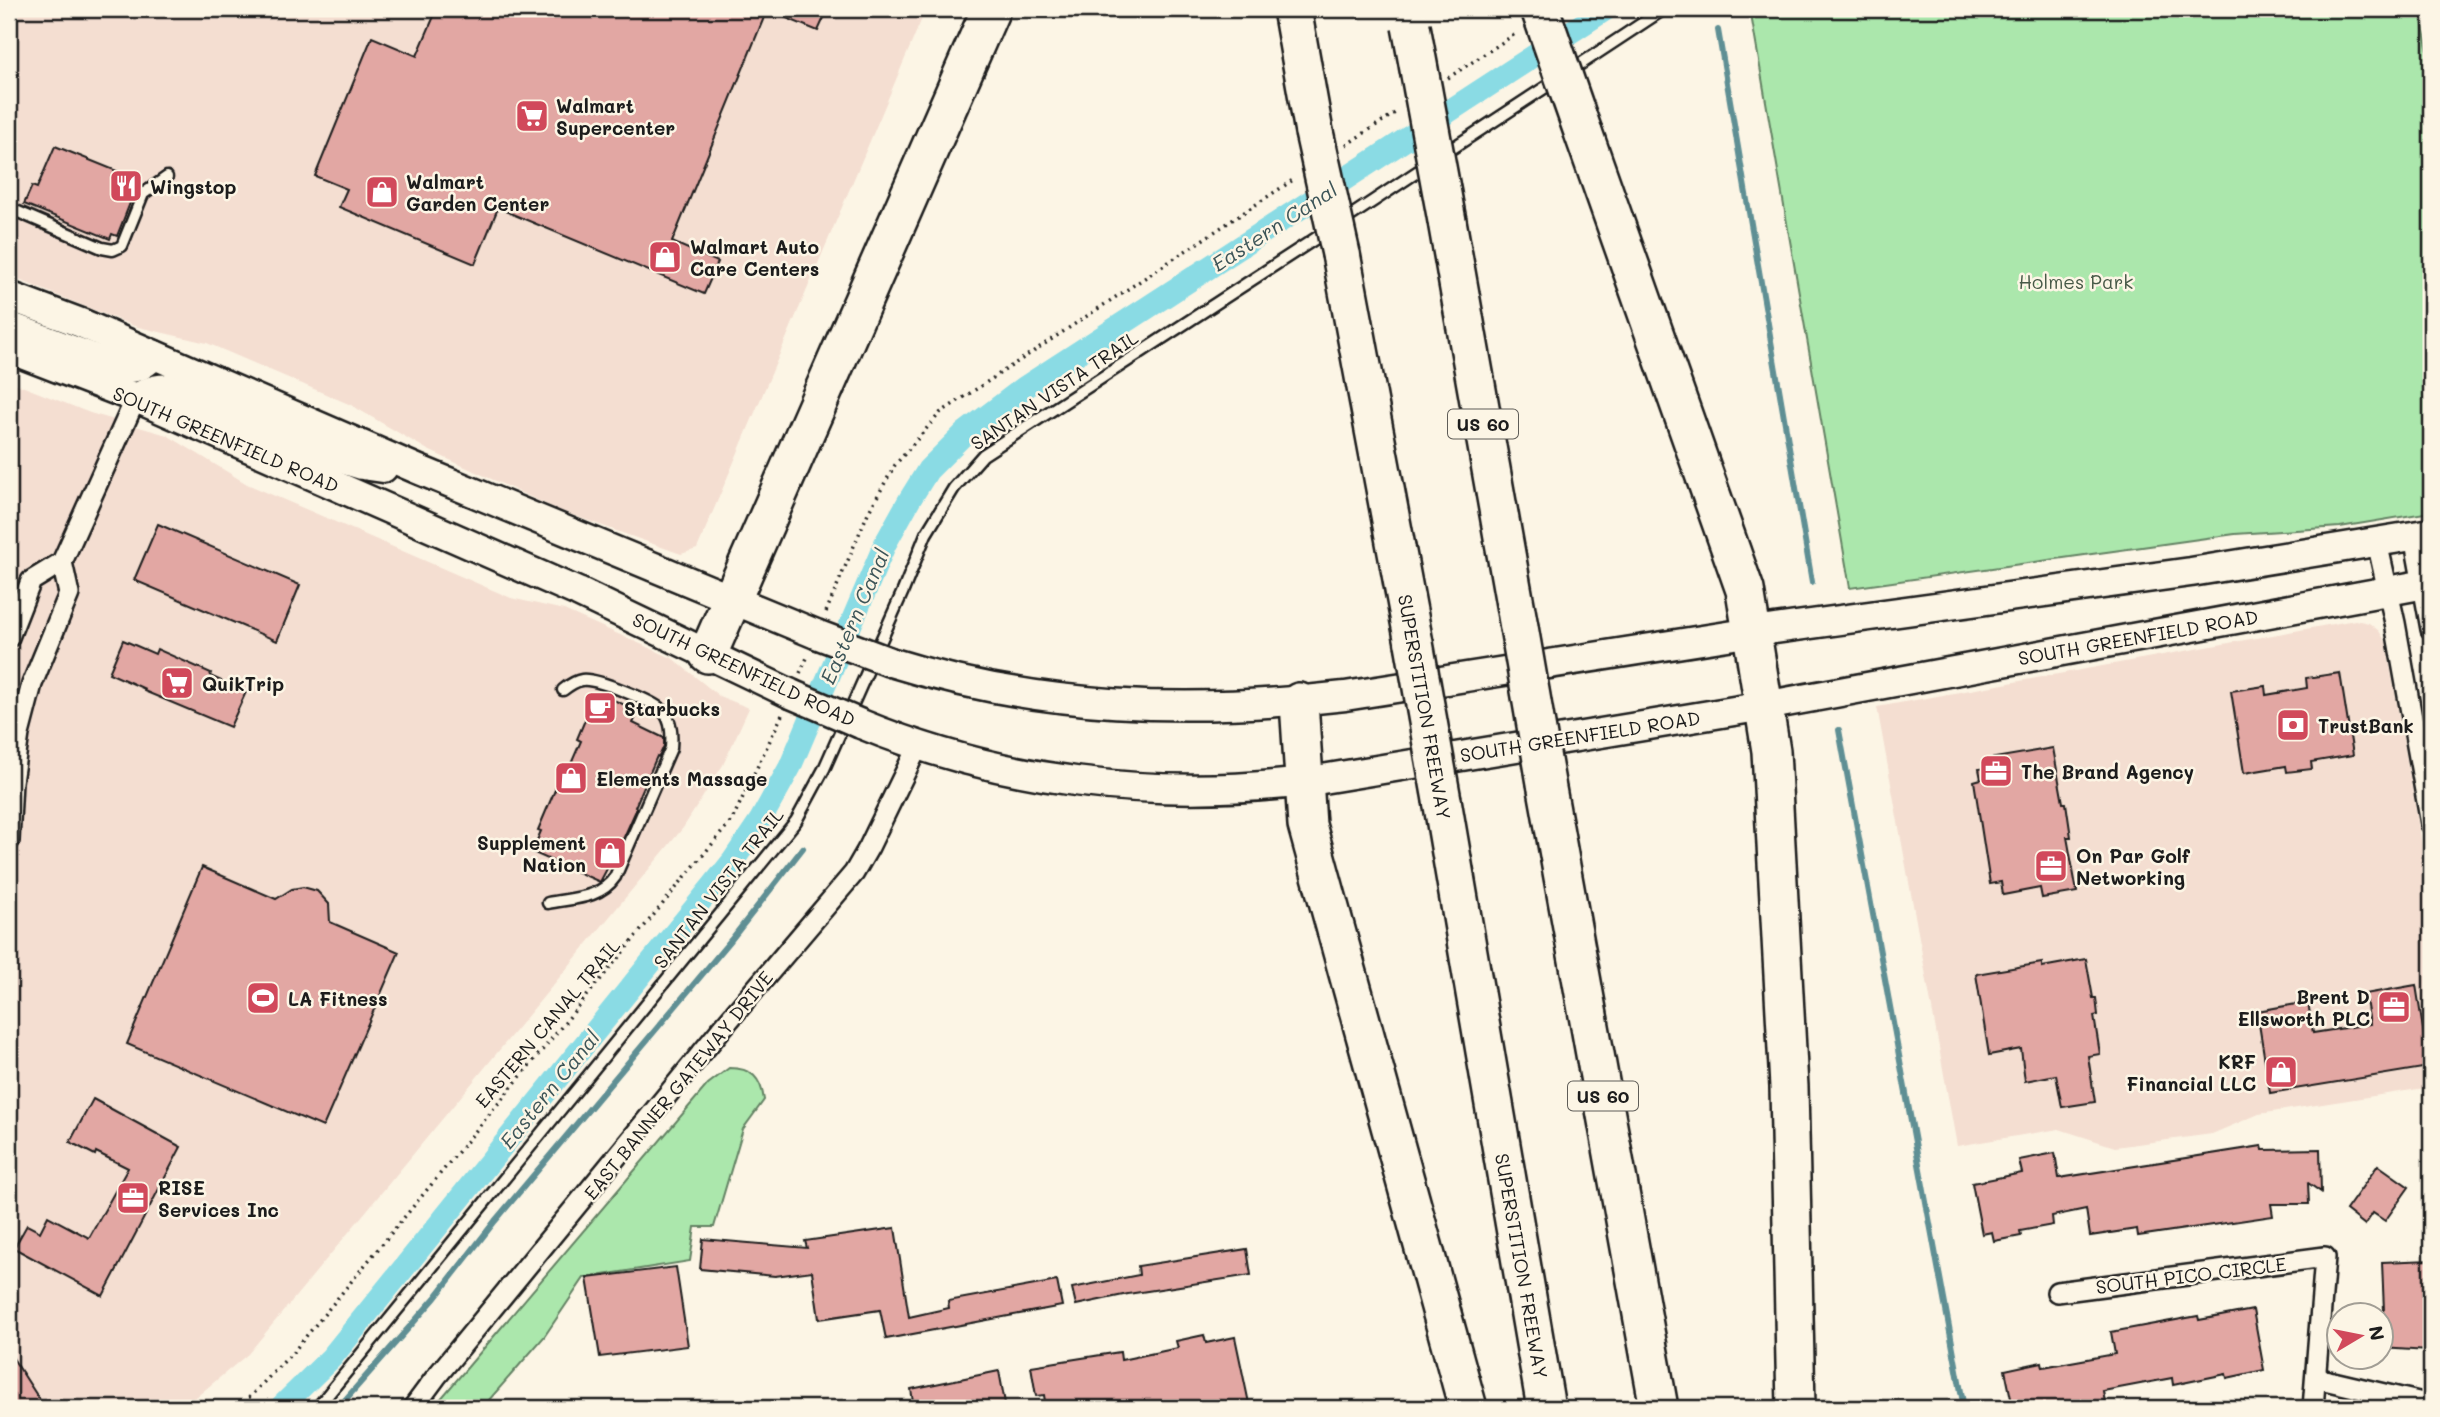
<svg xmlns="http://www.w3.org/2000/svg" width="2440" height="1417" font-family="Mali,sans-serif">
<rect width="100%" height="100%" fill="#fcf5e5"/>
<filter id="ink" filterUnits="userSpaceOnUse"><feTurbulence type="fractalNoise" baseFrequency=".0143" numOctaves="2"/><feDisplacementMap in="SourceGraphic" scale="14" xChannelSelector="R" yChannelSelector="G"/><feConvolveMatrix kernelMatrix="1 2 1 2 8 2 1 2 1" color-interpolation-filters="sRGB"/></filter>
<g filter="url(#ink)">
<!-- built -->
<g fill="#f4ded1">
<polygon points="9,9 926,9 697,549 681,554 561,511 428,450 351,405 207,343 134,326 9,276"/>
<polygon points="9,381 90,413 167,435 247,484 317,514 511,598 564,610 672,658 719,696 749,708 723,765 683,828 248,1354 183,1408 9,1408"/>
<polygon points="2355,620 2369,623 2379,631 2386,642 2431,895 2431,1087 2259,1114 2212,1134 2115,1147 2059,1129 1957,1146 1877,707"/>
</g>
<!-- green -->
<g fill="#abe7ac" stroke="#648264" stroke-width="2">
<polygon points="1750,9 2420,9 2431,69 2431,512 2340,527 2235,534 1850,588"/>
<path d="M729,1068C752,1068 761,1078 764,1100L743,1129L714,1227H695L690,1261L584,1278L544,1337L482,1408H433L708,1084Z"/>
</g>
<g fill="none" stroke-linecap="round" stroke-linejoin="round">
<!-- stream -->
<g stroke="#5e8f94" stroke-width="6">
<polyline points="1718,30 1812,582"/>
<polyline points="1839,730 1964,1408"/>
<polyline points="338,1408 435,1298 495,1221 731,940 803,848"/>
</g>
<!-- canal -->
<polyline stroke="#8adbe4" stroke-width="23" points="280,1408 331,1358 733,861 760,821 790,767 885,544 910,499 928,470 965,433 1024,388 1606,9"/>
</g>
<!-- building -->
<g fill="#e2a7a3" stroke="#1c1c1c" stroke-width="2">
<polygon points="437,9 828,9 818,31 767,10 672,242 718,262 704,294 498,208 475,264 339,207 347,189 315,176 372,37 417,56"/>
<polygon points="55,146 139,180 117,236 112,234 110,239 24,204 32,186 37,188"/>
<polygon points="158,524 300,585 277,641 134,580"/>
<polygon points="123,640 155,654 157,649 211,673 210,676 246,692 230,727 144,691 145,689 109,673"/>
<polygon points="2340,673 2353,755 2311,762 2312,769 2287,772 2286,766 2244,773 2231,691 2265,686 2266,695 2307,688 2306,678"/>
<polygon points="601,694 607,695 611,699 639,711 633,723 664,738 664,746 659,757 657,756 635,807 637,808 612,864 610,863 600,882 532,852 541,831 538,830 560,778 564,780 581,741 577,739 590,708 590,703 597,695"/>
<polygon points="2053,748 2063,803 2066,803 2071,837 2067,837 2077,892 2042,898 2040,888 2003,895 2001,882 1990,884 1974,781 1981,779 1979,769 1990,767 1989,759"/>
<polygon points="202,867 276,899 292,889 303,887 317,891 329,904 330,922 399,952 323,1127 127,1044"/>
<polygon points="2086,959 2093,998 2096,998 2098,1015 2094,1016 2100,1054 2088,1056 2095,1102 2062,1107 2056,1075 2025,1081 2021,1049 1989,1055 1976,974 2042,963 2042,967"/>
<polygon points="2416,985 2429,1067 2270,1093 2257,1011 2308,1002 2313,1033 2370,1024 2365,994"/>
<polygon points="93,1099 181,1147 103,1296 14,1248 27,1225 40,1232 48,1216 89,1238 128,1168 96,1152 95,1155 70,1142"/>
<polygon points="2262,1146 2263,1150 2320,1149 2321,1192 2308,1183 2309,1204 2271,1204 2273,1216 2138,1236 2137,1229 2090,1236 2086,1209 2052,1216 2053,1225 2020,1231 2021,1236 1994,1241 1992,1232 1982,1234 1972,1183 2022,1173 2019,1160 2055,1153 2059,1178"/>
<polygon points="2378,1165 2409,1187 2385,1221 2373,1213 2365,1225 2346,1210"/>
<polygon points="895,1228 909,1317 949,1308 948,1301 1057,1281 1062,1306 886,1339 880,1310 819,1319 812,1271 775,1276 700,1269 703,1239 807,1248 805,1241"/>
<polygon points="1247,1249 1251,1275 1128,1294 1076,1305 1072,1288 1139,1275 1138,1266"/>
<polygon points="2431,1260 2428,1351 2381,1348 2381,1311 2384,1311 2382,1262"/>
<polygon points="676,1267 688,1346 600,1357 587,1278"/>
<polygon points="2253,1310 2264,1370 2227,1378 2226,1374 2173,1385 2172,1378 2103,1391 2106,1408 2013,1408 2005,1370 2042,1362 2043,1367 2115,1354 2111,1332 2198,1316 2199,1320"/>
<polygon points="1204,1335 1206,1343 1235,1337 1250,1408 1046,1408 1044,1395 1036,1396 1031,1366 1120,1352 1121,1360 1178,1348 1176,1341"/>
<polygon points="9,1352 45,1408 9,1408"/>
<polygon points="999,1371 1005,1403 998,1404 999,1408 914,1408 911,1389"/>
</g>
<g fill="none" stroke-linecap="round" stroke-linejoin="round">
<defs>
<g id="lane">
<polyline points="1570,71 1664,9"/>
<polyline points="1442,155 1558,79"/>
<polyline points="9,208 102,248 113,250 122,246 143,194 167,177"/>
<polyline points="1343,221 1429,164"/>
<path d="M548,903C572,898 600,899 615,877L671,748C672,735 672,721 663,711C653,701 596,678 582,680C575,681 568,686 563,690"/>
<polyline points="317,1408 796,821 824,769 903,591 926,534 954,488 983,455 1327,231"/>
</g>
<g id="street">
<polyline points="2414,536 2431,629"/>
<polyline points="2377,542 2395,623 2431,824"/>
<polyline points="9,637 31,581 62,562 136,398"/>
<polyline points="9,841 12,782 19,734 32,684 69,594 62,562"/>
<polyline points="2057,1292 2325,1257 2313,1408"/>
<polyline points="2316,1378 2431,1405"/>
<polyline points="413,1408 436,1377 723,1027 854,873 869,847 918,746"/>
</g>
<g id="secondary">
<polyline points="9,296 81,323 417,469 816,634"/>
<path d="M9,326L117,367C134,370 142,367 154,355"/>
<polyline points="9,349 136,398 578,592 791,694"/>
<path d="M136,398C150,390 162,386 178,390L329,455L362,465L383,468"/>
<path d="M890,662C1041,709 1189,714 1345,696L1753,632L2191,572L2431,533"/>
<path d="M861,724C1002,782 1153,800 1304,782L1764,706L2431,583"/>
</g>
<g id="highway">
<polyline points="1292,9 1314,132"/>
<polyline points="1583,132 1745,590 1771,751 1789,1087 1796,1408"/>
<polyline points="1447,221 1519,627"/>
<polyline points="1341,254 1414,643"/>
<polyline points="708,654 991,9"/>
<polyline points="1299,702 1307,825 1468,1408"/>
<polyline points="1546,783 1659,1408"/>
<polyline points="1442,800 1546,1408"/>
</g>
</defs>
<!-- lane casing -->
<use href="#lane" stroke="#1c1c1c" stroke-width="15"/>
<!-- street casing -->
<use href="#street" stroke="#1c1c1c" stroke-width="24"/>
<!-- secondary casing -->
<use href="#secondary" stroke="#1c1c1c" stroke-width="33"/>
<!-- highway casing -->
<use href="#highway" stroke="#1c1c1c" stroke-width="42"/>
<!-- path -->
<g stroke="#1c1c1c" stroke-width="3.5" stroke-dasharray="2 5" stroke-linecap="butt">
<polyline points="1448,78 1518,32"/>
<polyline points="1346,145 1398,111"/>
<polyline points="826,612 868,513 895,465 940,413 1296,178"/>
<polyline points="800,673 807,658"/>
<polyline points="239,1408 294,1351 732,820 782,715"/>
</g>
<!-- lane -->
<use href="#lane" stroke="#fcf5e5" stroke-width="10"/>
<!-- street -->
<use href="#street" stroke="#fcf5e5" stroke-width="19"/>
<!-- secondary -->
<use href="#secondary" stroke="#fcf5e5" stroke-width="28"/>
<!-- highway -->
<use href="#highway" stroke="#fcf5e5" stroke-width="37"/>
<defs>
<g id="secondary-bridge">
<polyline points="816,634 890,662"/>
<polyline points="791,694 861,724"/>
</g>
<g id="highway-bridge">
<polyline points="1540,9 1583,132"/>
<polyline points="1411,26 1447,221"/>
<polyline points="1314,132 1341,254"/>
<polyline points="1519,627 1546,783"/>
<polyline points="1414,643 1442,800"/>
</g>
</defs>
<!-- secondary-bridge casing -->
<use href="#secondary-bridge" stroke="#1c1c1c" stroke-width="33" stroke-linecap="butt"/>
<!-- highway-bridge casing -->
<use href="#highway-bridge" stroke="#1c1c1c" stroke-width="42" stroke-linecap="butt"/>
<!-- secondary-bridge -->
<use href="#secondary-bridge" stroke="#fcf5e5" stroke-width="28"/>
<!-- highway-bridge -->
<use href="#highway-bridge" stroke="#fcf5e5" stroke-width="37"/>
</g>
</g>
<!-- icons -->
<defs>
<symbol id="supermarket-square" viewBox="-11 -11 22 22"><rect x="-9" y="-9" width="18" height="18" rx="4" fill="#d1495b" stroke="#fcf5e5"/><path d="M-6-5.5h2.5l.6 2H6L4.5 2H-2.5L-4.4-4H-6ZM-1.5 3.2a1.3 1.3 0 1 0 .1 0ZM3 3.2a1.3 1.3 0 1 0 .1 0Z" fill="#fff"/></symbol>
<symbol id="restaurant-square" viewBox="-11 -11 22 22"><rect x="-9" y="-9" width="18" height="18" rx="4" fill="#d1495b" stroke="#fcf5e5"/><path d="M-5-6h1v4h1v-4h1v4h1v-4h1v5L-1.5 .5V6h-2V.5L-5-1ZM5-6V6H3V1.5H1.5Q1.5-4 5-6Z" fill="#fff"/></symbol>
<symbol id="shop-square" viewBox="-11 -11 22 22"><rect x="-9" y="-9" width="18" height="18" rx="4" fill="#d1495b" stroke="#fcf5e5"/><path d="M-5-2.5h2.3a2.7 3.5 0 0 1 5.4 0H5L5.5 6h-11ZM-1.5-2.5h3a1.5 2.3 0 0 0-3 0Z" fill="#fff"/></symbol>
<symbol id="cafe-square" viewBox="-11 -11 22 22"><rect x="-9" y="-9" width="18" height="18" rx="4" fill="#d1495b" stroke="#fcf5e5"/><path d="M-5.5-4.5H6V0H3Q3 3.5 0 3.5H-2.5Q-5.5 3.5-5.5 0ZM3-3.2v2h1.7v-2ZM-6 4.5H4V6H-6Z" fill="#fff"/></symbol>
<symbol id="bank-square" viewBox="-11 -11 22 22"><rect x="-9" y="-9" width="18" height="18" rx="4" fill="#d1495b" stroke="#fcf5e5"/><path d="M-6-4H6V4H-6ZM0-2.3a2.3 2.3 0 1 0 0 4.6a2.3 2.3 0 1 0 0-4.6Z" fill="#fff"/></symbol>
<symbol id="office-square" viewBox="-11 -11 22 22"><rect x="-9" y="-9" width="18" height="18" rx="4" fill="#d1495b" stroke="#fcf5e5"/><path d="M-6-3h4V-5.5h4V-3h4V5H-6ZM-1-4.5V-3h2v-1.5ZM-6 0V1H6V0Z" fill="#fff"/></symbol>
<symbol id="stadium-square" viewBox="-11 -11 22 22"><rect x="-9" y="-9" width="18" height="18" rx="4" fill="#d1495b" stroke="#fcf5e5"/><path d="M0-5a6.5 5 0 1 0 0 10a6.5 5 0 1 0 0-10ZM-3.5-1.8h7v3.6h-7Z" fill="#fff"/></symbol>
</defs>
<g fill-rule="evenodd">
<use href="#supermarket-square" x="513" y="97" width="38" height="38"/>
<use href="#restaurant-square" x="107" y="167" width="38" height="38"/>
<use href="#shop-square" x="363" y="173" width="38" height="38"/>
<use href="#shop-square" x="646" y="238" width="38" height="38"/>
<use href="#supermarket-square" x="158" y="664" width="38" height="38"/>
<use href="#cafe-square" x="581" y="689" width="38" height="38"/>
<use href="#bank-square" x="2274" y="706" width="38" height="38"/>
<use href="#office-square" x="1977" y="752" width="38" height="38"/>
<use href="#shop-square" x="552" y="759" width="38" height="38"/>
<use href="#shop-square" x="591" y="834" width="38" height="38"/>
<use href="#office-square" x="2032" y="847" width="38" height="38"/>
<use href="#stadium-square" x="244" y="979" width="38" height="38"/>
<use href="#office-square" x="2375" y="988" width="38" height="38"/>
<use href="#shop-square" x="2262" y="1053" width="38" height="38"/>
<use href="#office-square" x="114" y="1179" width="38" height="38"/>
</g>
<g text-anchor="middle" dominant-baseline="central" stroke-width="5" stroke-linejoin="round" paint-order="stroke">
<!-- shield labels -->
<g fill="#fcf5e5" stroke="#5f5d58" stroke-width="2">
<rect x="1448" y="409.5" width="70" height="29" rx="5"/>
<rect x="1568" y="1081.5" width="70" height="29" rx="5"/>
</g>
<g font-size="18" font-weight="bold" fill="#1c1c1c">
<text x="1483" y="424">US 60</text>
<text x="1603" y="1096">US 60</text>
</g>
<!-- poi labels -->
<g font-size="19" font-weight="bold" fill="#1c1c1c" stroke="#fcf5e5" text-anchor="start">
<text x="556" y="105">Walmart<tspan x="556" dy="22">Supercenter</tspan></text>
<text x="406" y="181">Walmart<tspan x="406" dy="22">Garden Center</tspan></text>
<text x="150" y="186">Wingstop</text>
<text x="690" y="246">Walmart Auto<tspan x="690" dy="22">Care Centers</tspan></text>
<text x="202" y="683">QuikTrip</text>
<text x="624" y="708">Starbucks</text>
<text x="2318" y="725">TrustBank</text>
<text x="2021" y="771">The Brand Agency</text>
<text x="596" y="778">Elements Massage</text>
<text x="586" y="842" text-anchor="end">Supplement<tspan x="586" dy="22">Nation</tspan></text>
<text x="2076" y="855">On Par Golf<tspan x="2076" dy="22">Networking</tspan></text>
<text x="2370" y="996" text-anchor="end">Brent D<tspan x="2370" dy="22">Ellsworth PLC</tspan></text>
<text x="288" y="998">LA Fitness</text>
<text x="2256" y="1061" text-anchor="end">KRF<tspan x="2256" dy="22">Financial LLC</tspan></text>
<text x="158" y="1187">RISE<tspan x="158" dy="22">Services Inc</tspan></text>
</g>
<!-- park labels -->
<g font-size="19" fill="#475947" stroke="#fcf5e5">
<text x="2076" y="281">Holmes Park</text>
</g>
<!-- street labels -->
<g font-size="19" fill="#1c1c1c" stroke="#fcf5e5">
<text transform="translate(1054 390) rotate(-34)">SANTAN VISTA TRAIL</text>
<text transform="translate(226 439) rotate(23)">SOUTH GREENFIELD ROAD</text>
<text transform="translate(2138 637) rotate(-10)">SOUTH GREENFIELD ROAD</text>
<text transform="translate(744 669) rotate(25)">SOUTH GREENFIELD ROAD</text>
<text transform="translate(1425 707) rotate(80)">SUPERSTITION FREEWAY</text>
<text transform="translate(1580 736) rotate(-9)">SOUTH GREENFIELD ROAD</text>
<text transform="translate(718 888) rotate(-52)">SANTAN VISTA TRAIL</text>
<text transform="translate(547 1023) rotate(-50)">EASTERN CANAL TRAIL</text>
<text transform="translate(678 1085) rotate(-51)">EAST BANNER GATEWAY DRIVE</text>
<text transform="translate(1522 1266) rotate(80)">SUPERSTITION FREEWAY</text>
<text transform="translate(2191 1275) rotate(-7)">SOUTH PICO CIRCLE</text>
</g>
<!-- water labels -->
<g font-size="21" font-style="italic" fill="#3d5558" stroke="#fcf5e5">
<text transform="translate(1274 226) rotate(-33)">Eastern Canal</text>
<text transform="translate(854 616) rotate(-67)">Eastern Canal</text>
<text transform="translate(549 1089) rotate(-51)">Eastern Canal</text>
</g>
</g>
<!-- margin -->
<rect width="2440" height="1417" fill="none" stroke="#fcf5e5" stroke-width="35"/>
<rect x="18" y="18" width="2405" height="1382" fill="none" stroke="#1c1c1c" stroke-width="2.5" filter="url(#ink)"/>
<!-- north arrow -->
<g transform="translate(2360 1336) rotate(80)"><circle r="33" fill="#fcf5e5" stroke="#a29e95" stroke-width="2"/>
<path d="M0-5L12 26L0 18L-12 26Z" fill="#d1495b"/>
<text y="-10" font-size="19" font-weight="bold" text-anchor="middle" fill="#1c1c1c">N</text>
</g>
</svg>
